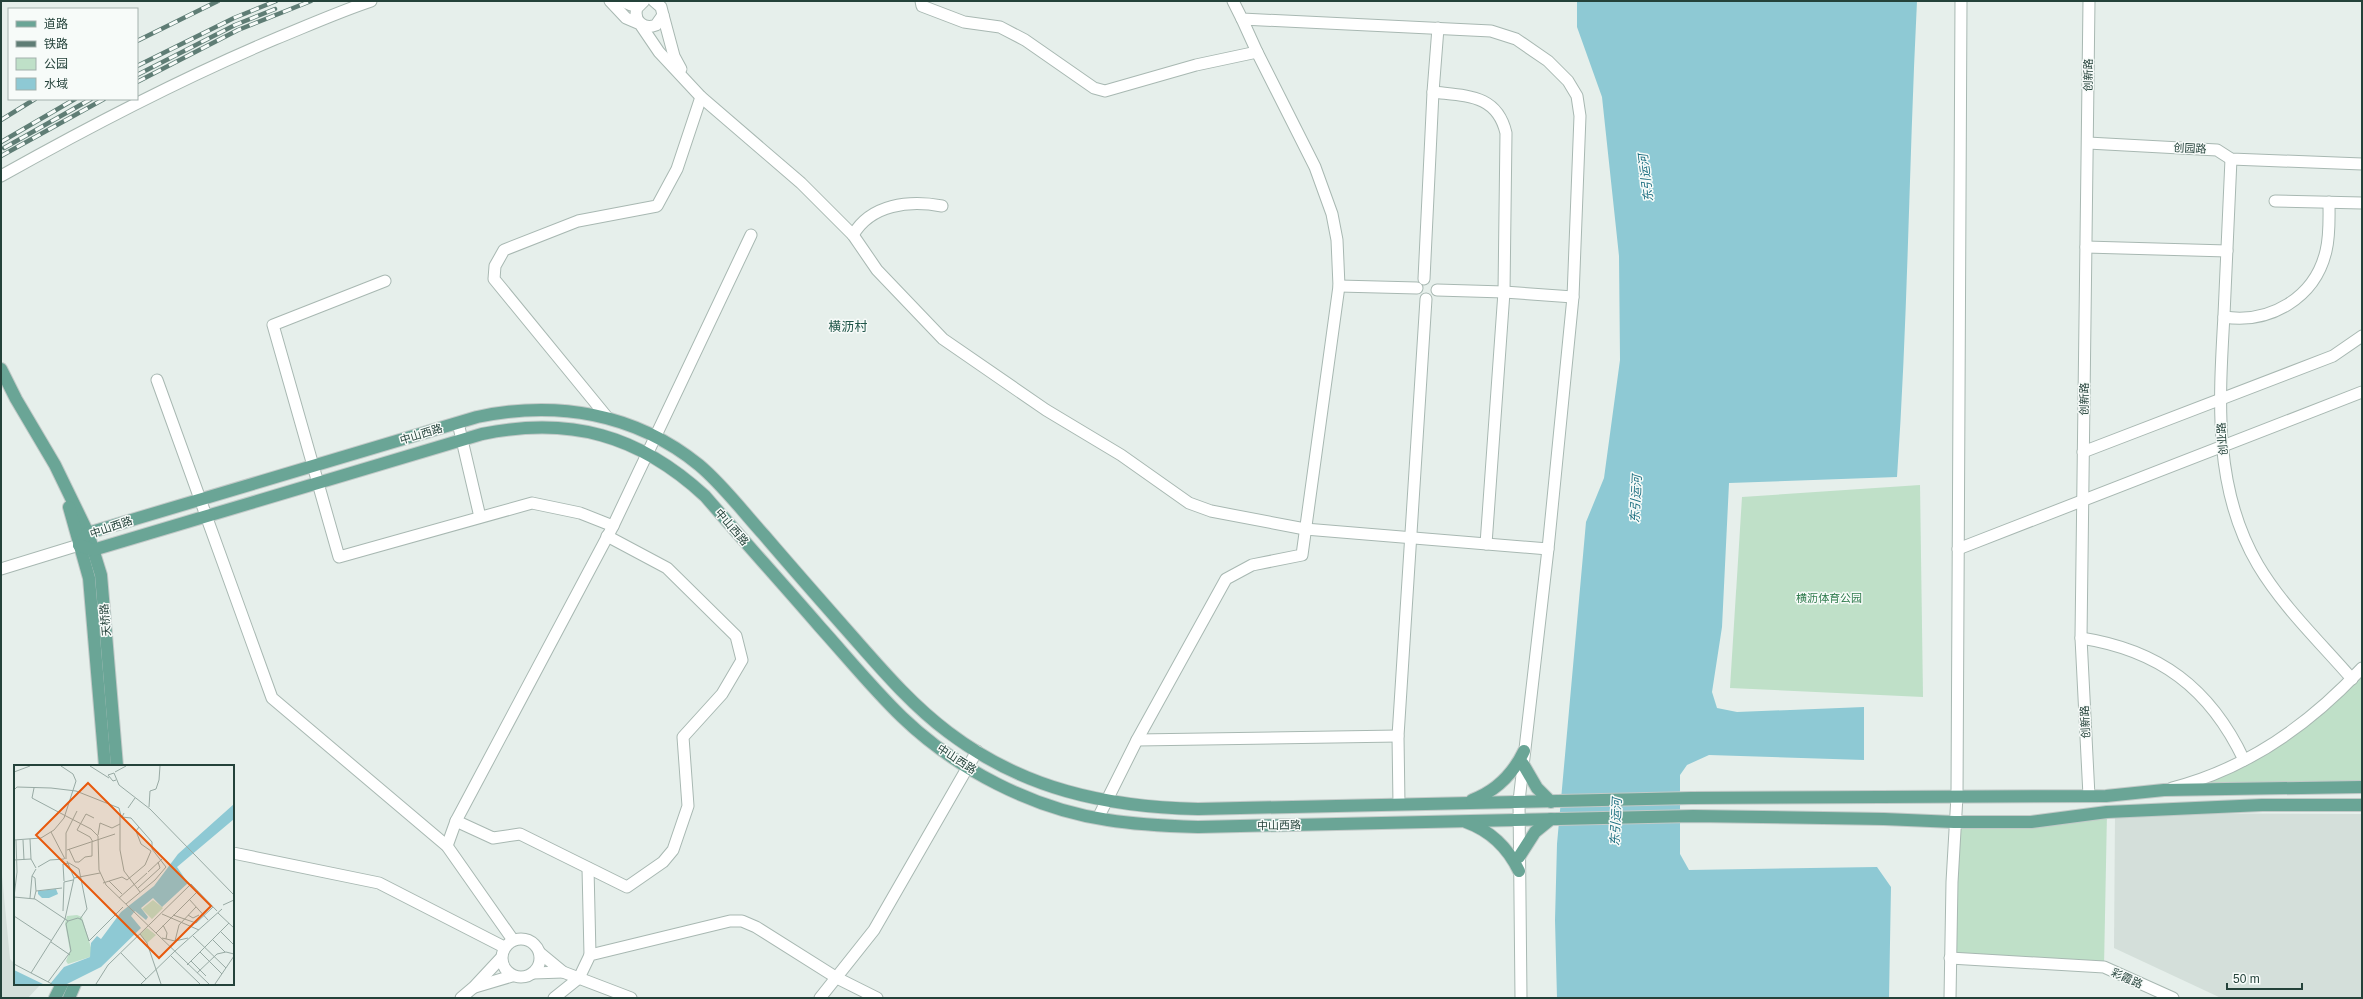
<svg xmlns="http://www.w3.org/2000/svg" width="2363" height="999" font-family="Helvetica,'Noto Sans SC',sans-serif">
<rect width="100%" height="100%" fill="#e6efeb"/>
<!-- built -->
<g fill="#d4dfda">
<polygon points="2115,813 2362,814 2362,998 2221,998 2114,948"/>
<polygon points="1,865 10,959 15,964 15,984 40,985 28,998 1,998"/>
</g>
<!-- green -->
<g fill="#bfe0c8">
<polygon points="1920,485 1923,697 1730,688 1742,497"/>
<polygon points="2362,668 2362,785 2164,790 2261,750"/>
<polygon points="2107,812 2104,967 1950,958 1954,822"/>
</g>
<!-- water -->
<path fill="#8ec9d4" d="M1577,1H1917C1909,160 1908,318 1897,477L1729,483L1722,627L1712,692L1717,708L1737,712L1864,707V760L1709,755L1687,765L1680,775V854L1689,870L1877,867L1891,887L1889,998H1557L1555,920L1557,844L1586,522L1604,478L1620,360L1619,256L1602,97L1577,27Z"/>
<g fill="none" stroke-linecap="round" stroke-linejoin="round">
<defs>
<g id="minor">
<polyline points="610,1 626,18 640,24 659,52 701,97 801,183 853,235 877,270 943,339 1046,410 1121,455 1189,503 1211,511 1305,529 1548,549"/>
<polyline points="622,1 631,5 639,4 639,1"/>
<path d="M644,1L637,8C633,21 644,30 656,25L663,15L661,7L654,1"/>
<polyline points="921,1 922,6 964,22 1000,27 1025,40 1094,88 1105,91 1196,65 1257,52 1242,19"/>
<polyline points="1233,1 1242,19 1491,31 1516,39 1548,61 1568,81 1577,96 1580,116 1573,297 1548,549 1519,801 1521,998"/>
<polyline points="663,15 674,56 681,69"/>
<path d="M1433,92C1466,96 1497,94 1506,133L1504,292L1486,544"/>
<polyline points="2088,143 2217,150 2231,159 2362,164"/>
<path d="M2231,159C2229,211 2226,263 2224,315C2219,401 2213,489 2258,565C2283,607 2320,642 2352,679"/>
<path d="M1,176C90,126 180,79 275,39C307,26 338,12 371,1"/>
<polyline points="2275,201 2362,203"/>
<path d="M853,235C871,204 909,200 942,206"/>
<polyline points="2086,247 2227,251"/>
<polyline points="1424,279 1433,92 1438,28"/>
<polyline points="385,281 273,325 339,557 532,503 580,513 613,526"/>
<polyline points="1339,286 1417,288"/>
<polyline points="1437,290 1504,292 1573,297"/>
<path d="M2224,317C2270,324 2315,298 2326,251C2330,235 2329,218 2329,202"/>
<polyline points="157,380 272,698 447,846 513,940"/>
<polyline points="607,417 494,279 495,266 504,250 578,221 657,206 677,169 701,97"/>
<polyline points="458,423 480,517"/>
<polyline points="2083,452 2333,356 2362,336"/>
<polyline points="1958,549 2362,392"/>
<polyline points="1,569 79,545"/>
<path d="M2081,638C2159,650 2210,688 2244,760"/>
<polyline points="1137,740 1398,736"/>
<path d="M2172,788C2246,769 2310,724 2362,668"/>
<polyline points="2089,796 2081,638 2089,1"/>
<polyline points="1399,804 1398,736 1426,299"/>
<polyline points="1098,818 1137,740 1226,579 1252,565 1302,555 1339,286 1337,240 1332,214 1315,167 1257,52"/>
<polyline points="456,821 493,838 520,834 627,887 663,862 673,850 688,806 683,737 722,694 742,660 736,636 667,568 607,536"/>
<polyline points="447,846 456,821 613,526 751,235"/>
<polyline points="233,853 379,883 504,947"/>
<polyline points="588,868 590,955"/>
<circle cx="521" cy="958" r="19"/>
<polyline points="540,953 563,972 631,998"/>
<polyline points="1950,958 2104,967 2173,998"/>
<polyline points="533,973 563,972"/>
<polyline points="475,987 512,976"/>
<polyline points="461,998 474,987 501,958"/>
<polyline points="554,998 579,978 590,955 730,921 742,921 756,927 837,978 877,998"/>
<polyline points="820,998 874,930 977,751"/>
<polyline points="1950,998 1952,882 1957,796 1961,1"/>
</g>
<g id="major">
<polyline points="1,369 16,399 55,465 88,533 101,575 117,766"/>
<polyline points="69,507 89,578 105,766"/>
<path d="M79,545L88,533L477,417C556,400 635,413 699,465C723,485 743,512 764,535C793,569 823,603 853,637C883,671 912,705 948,732C1023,789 1106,807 1198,809L1691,798L2106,796L2164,790L2362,787"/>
<path d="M79,545L93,550L482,434C570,416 639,435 705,496C743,540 782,583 820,627C847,657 873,689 902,717C956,769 1033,809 1108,820C1138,825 1167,826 1198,827L1693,816L1884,819L1954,822H2031L2107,812L2262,805H2362"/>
<polyline points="1523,764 1537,788 1551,802"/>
<path d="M1472,800C1496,791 1513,774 1524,751"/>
<path d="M1466,822C1491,831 1508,848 1519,871"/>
<polyline points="1519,857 1535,832 1551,819"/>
<polyline points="55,998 62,984"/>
<polyline points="69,998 75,984"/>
</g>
</defs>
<!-- minor casing -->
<use href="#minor" stroke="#a8b8b2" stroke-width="13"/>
<!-- major casing -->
<use href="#major" stroke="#c2cac8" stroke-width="14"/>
<!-- minor -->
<use href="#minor" stroke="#fff" stroke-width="11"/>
<!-- major -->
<use href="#major" stroke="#6aa596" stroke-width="12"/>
<defs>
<g id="rail">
<polyline points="137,41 218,1"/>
<polyline points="137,66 234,18 276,1"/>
<polyline points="137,75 235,25 275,9"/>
<polyline points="137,82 238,30 311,1"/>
<polyline points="1,120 35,99"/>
<polyline points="1,142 75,99"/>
<polyline points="4,148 91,99"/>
<polyline points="1,156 104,99"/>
</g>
</defs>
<!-- rail casing -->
<use href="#rail" stroke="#5f7d75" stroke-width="4.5"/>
<!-- rail -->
<use href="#rail" stroke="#f7fbf9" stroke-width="3" stroke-dasharray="9" stroke-linecap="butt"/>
</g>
<g text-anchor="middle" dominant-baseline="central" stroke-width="3" stroke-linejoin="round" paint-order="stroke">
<!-- street labels -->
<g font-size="11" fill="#24423a" stroke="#f7fbf9">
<text transform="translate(2088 75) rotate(-89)">创新路</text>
<text transform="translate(2190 148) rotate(3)">创园路</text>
<text transform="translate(2084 399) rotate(-89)">创新路</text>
<text transform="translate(421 434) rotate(-17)">中山西路</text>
<text transform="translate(2222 439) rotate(-94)">创业路</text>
<text transform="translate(111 527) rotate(-19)">中山西路</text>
<text transform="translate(732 527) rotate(49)">中山西路</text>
<text transform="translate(105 620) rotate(-95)">天桥路</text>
<text transform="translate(2085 722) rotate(-93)">创新路</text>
<text transform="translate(957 759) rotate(33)">中山西路</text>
<text transform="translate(1279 825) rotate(-1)">中山西路</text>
<text transform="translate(2127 978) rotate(24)">彩霞路</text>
</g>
<!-- park labels -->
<g font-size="11" fill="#2d7a4b" stroke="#f7fbf9">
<text x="1829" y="598">横沥体育公园</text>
</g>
<!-- water labels -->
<g font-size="12" font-style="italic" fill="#1c6f80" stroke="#f7fbf9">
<text transform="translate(1646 178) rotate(-97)">东引运河</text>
<text transform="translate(1636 499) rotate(-87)">东引运河</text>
<text transform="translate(1616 822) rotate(-87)">东引运河</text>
</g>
<!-- quarter labels -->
<g font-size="13" fill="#1f5548" stroke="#f7fbf9">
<text x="848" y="326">横沥村</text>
</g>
</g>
<!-- overview -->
<g transform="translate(14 765)">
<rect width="220" height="220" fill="#e6efeb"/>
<path d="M139,135L149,143L138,154L128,144ZM63,150L68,152L78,186L76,192L54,199L52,196L56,186L51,158L53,151ZM133,163L142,170L133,178L126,169Z" fill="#bfe0c8"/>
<path d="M220,39V54L163,102L174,118L148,142L139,133L127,143L134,152L132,155L121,146L117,151L127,163L87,202L53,219H36L50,202L76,192L77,178L83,171L87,174L107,147L140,121L164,89ZM42,124L44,129L35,133H28L24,129V126ZM0,205L29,219H0Z" fill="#8ec9d4"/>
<path fill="none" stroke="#98aaa4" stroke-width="1" d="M76,1L95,13M0,7L16,1M101,7L112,1M102,15L99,16L94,10L100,8L105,20L136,44L220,130M20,23L18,33L50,50M0,25L3,22L37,23L62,26L105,43L107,51M135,42L136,26L142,24L145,15L146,1M114,43L121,33M110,48L108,52L117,53L138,77V84L152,102L141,115L112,139M50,50L77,64L84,71L85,105L92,120L195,219M106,51V85L110,106L126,127M125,62L122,66L127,79L137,86M37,67L51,94M84,70L86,58L98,63L106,59M16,74L17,94L22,103M0,75L27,73L40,65L50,53L62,16L59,9L47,1M9,75L10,95M79,77L76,72L63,65L72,49L80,53M55,84L61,97H65L71,92L78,91V77M53,85L101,69M52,94V68L63,46M0,95L17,94M24,102L36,95L50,94M134,107L148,94M18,111L21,113L22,126L20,134M60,113L86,108M50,116L49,99L55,98L65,104L73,144L66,154M95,116L108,129M89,118L108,112L113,115L131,100L137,86M124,123L146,103L144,97M22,126L48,123M0,132L21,134L54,156M0,132L3,107L2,75M16,133L18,111L22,104M105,133L133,108M175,134L194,155M209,140L220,135M49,146L50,117L59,115M204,148L220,163M148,149L185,165M159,150L182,158L199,142M174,150L179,153L185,150M0,151L38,176M149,160L153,168L152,174M207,167L220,180M142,168L184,126M126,169L133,178L147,219M179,171L212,203M148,173L161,176L174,173M199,175L211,187M161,176L165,160L182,142M37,177L56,190M161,186L208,144M186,187L208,209M107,188L132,214M157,191L186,219M177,196L192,211M0,199L38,219M173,200L215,158M17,208L51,154L60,113L53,96M183,208L203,189L212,187L220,189M34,217L57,186L52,159L54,156L64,153L68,155L75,176L109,142M82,219L94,200L177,119L203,146M127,219L161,186M201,219L220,191"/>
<path fill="#e8590c" fill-opacity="0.15" stroke="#e8590c" stroke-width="2" d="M74,18L197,141L145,193L22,70Z"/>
<rect width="220" height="220" fill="none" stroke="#24423a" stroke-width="2"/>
</g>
<!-- border -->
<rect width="2363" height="999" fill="none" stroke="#24423a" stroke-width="4"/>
<!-- legend -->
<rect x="8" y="8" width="130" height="92" fill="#f7fbf9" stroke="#a3b1ad"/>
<rect x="16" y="21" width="20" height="6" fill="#6aa596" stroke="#a3b1ad"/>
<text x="44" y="28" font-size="12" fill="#24423a">道路</text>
<rect x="16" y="41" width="20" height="6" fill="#5f7d75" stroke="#a3b1ad"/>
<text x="44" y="48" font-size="12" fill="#24423a">铁路</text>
<rect x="16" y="58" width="20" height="12" fill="#bfe0c8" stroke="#a3b1ad"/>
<text x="44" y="68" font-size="12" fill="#24423a">公园</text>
<rect x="16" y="78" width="20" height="12" fill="#8ec9d4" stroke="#a3b1ad"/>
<text x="44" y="88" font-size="12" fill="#24423a">水域</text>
<!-- scale -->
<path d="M2227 983v6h75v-6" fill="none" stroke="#24423a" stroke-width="2"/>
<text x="2233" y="983" font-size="12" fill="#24423a" stroke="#f7fbf9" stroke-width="3" paint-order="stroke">50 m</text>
</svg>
